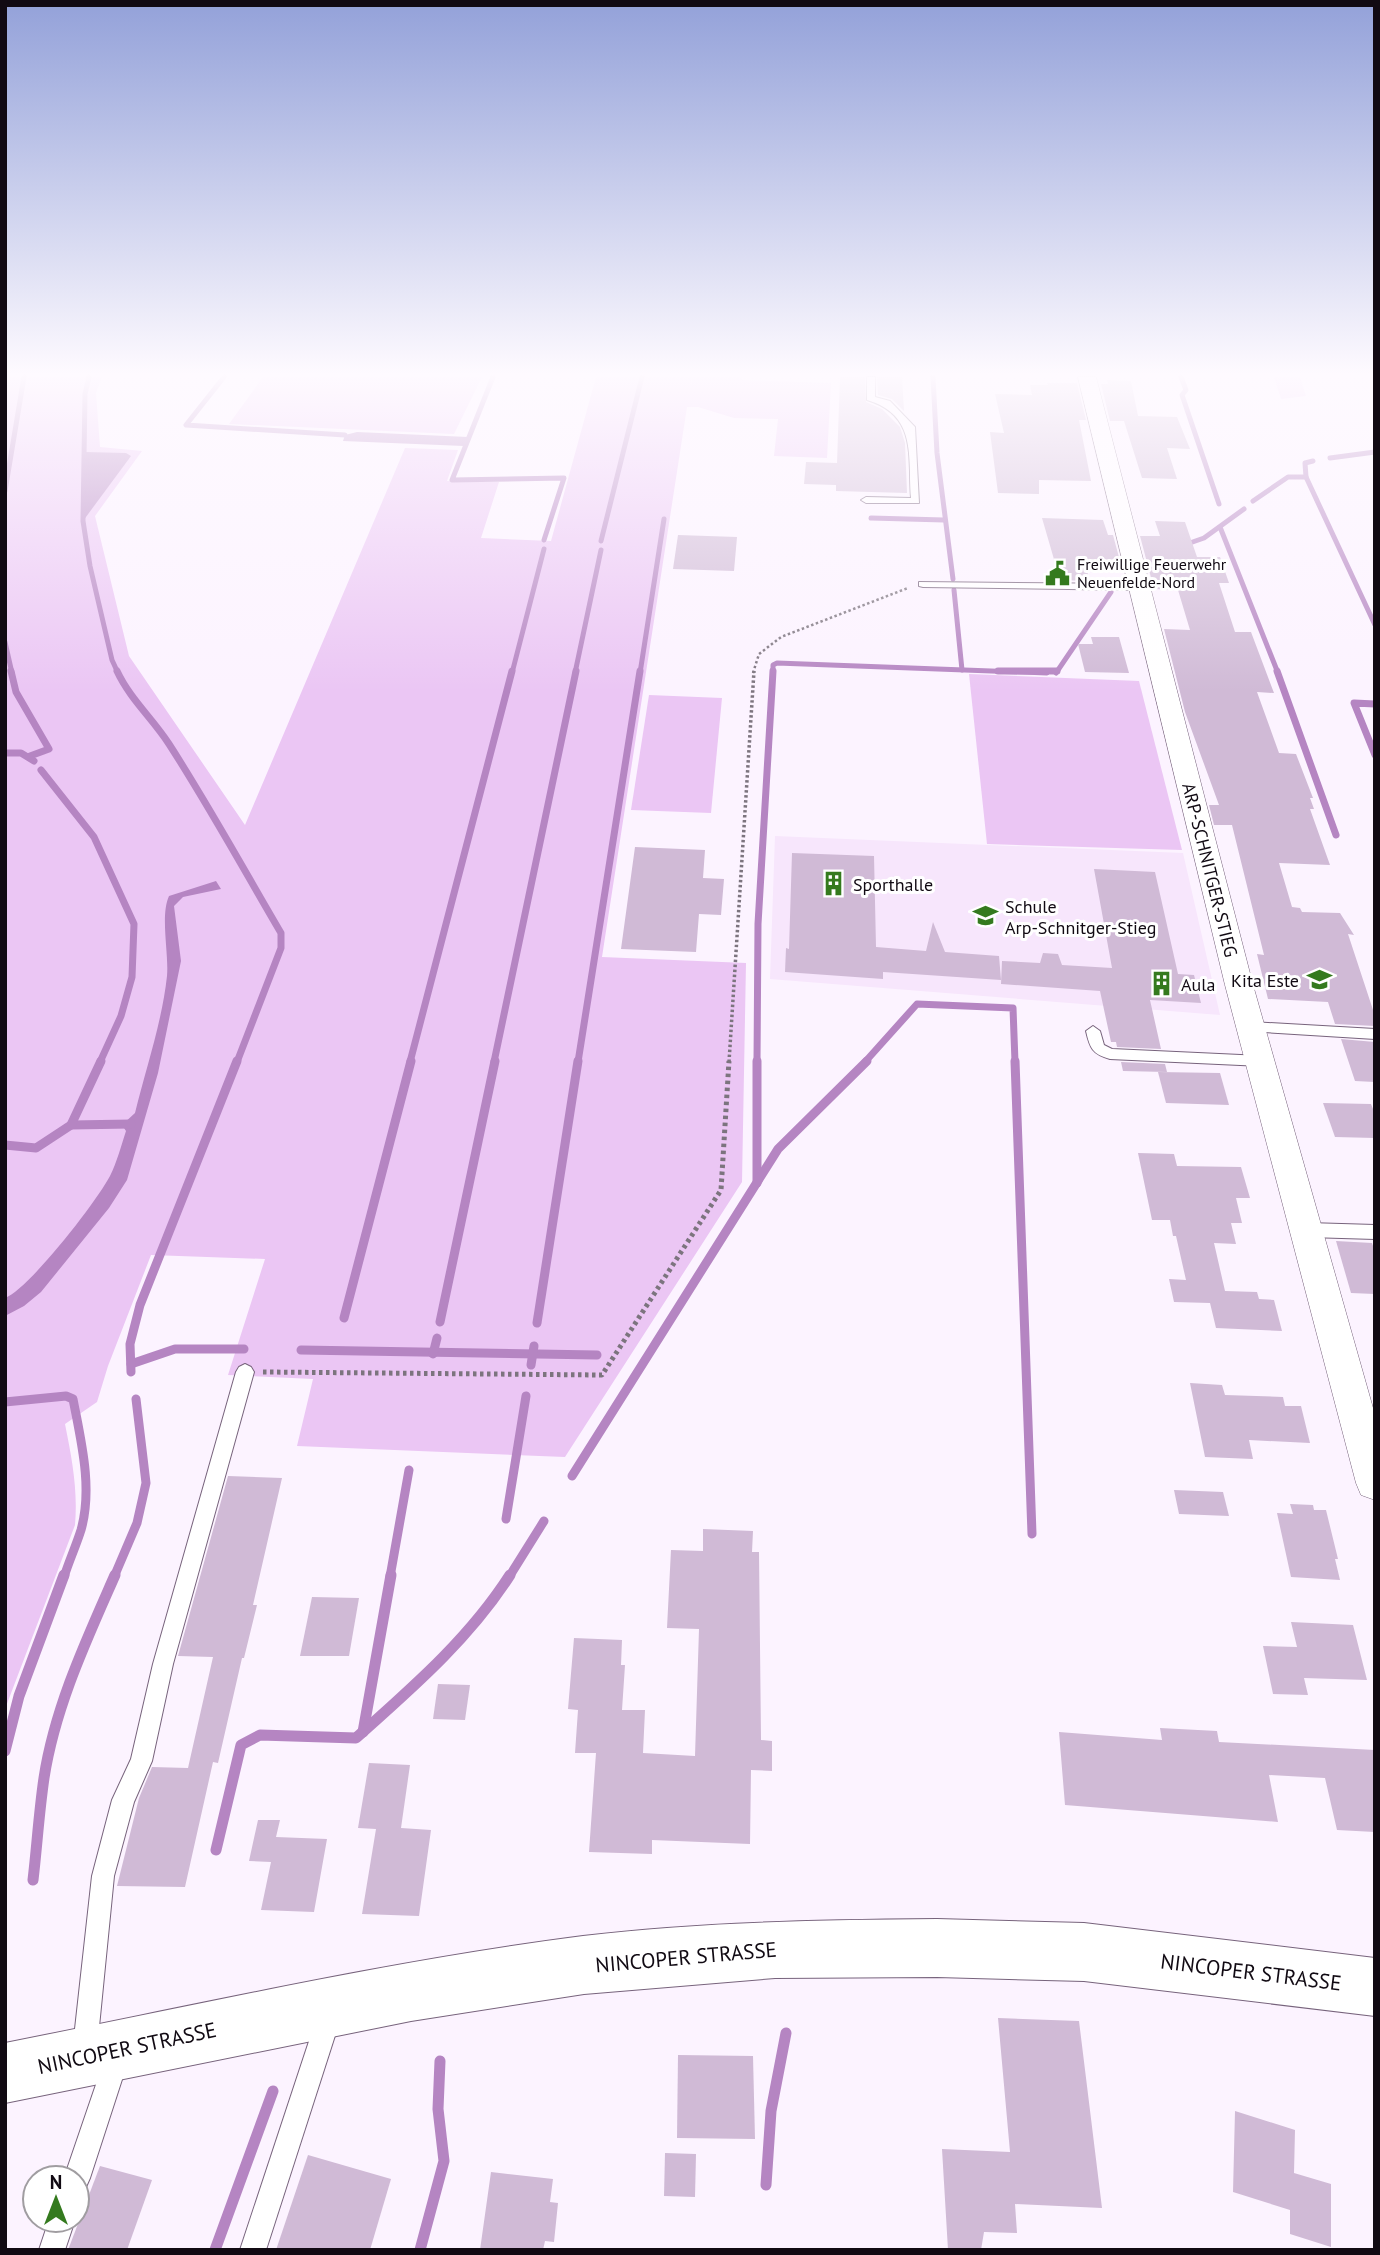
<svg xmlns="http://www.w3.org/2000/svg" width="1380" height="2255" font-family="'PT Sans',sans-serif">
<rect width="100%" height="100%" fill="#fcf3ff"/>
<!-- built -->
<polygon fill="#f7e6fc" points="775,836 1183,853 1220,1015 770,979"/>
<!-- green -->
<g fill="#ebc6f4">
<path d="M5,377H102L96,393L100,447L142,451L95,516L129,656L245,825L405,448L458,450L447,481L499,482L481,538L551,541L596,377H692L691,385L693,377H742V380L831,383L827,458L774,456L778,419L734,418L698,407H687L602,957L746,963L742,1182L565,1457L297,1446L313,1379L228,1375L265,1259L151,1255L108,1366L97,1402L65,1424C72,1459 78,1490 75,1525L5,1709Z"/>
<polygon points="263,377 482,377 454,434 229,424"/>
<polygon points="1274,377 1300,377 1306,396 1281,399"/>
<polygon points="969,674 1139,681 1182,850 987,844"/>
<polygon points="649,695 722,698 711,813 631,810"/>
</g>
<!-- water -->
<g fill="#b585c2">
<polygon points="357,432 468,437 464,446 343,441 345,435"/>
<polygon points="84,452 126,453 131,456 83,521"/>
<path d="M216,881L221,889L183,897L174,906L181,961L158,1073L127,1180L109,1208L41,1292L24,1306L5,1316V1298C29,1289 97,1201 110,1176C117,1162 121,1146 126,1131L122,1125L135,1113C146,1068 162,1022 167,976C169,953 160,916 169,896Z"/>
</g>
<g fill="none" stroke-linecap="round" stroke-linejoin="round">
<!-- stream-far3 -->
<g stroke="#b585c2" stroke-width="5">
<polyline points="89,377 85,394 83,521 90,566 112,660 118,673"/>
<polyline points="224,377 186,425 345,435"/>
<polyline points="493,377 452,480 564,478 544,540"/>
<polyline points="933,377 937,453 953,579"/>
<polyline points="1181,377 1186,390 1182,395 1219,504"/>
<polyline points="1330,458 1375,452"/>
<polyline points="1313,461 1305,463 1306,477 1375,625"/>
<polyline points="5,491 24,377"/>
<polyline points="1253,501 1288,477 1306,477"/>
<polyline points="871,518 944,520"/>
<polyline points="1220,527 1278,673"/>
<polyline points="601,541 642,377"/>
<polyline points="1184,545 1204,538 1244,509"/>
<polyline points="954,590 962,670"/>
<polyline points="5,642 12,673"/>
<polyline points="512,673 544,549"/>
<polyline points="575,673 601,550"/>
<polyline points="640,673 664,519"/>
<polyline points="773,673 773,665 777,663 1047,673"/>
<polyline points="1056,673 1111,592"/>
</g>
<!-- stream-far2 -->
<g stroke="#b585c2" stroke-width="7">
<polyline points="11,671 16,692 49,749 30,756"/>
<path d="M117,671C130,699 153,719 169,744C209,806 244,870 281,933V948L237,1062"/>
<polyline points="998,671 1057,671"/>
<polyline points="1277,671 1336,835"/>
<polyline points="1375,704 1354,703 1375,755"/>
<polyline points="5,753 21,753 34,761"/>
<polyline points="41,770 94,837 134,924 132,977 121,1016 100,1062"/>
<polyline points="410,1062 512,671"/>
<polyline points="494,1062 576,671"/>
<polyline points="578,1062 640,671"/>
<polyline points="757,1062 758,924 773,671"/>
<polyline points="865,1062 917,1004 1013,1008 1015,1062"/>
</g>
<!-- stream-far1 -->
<g stroke="#b585c2" stroke-width="9">
<polyline points="1015,1061 1032,1534"/>
<polyline points="71,1125 131,1124"/>
<polyline points="5,1145 36,1148 71,1125 101,1061"/>
<polyline points="757,1183 757,1061"/>
<polyline points="344,1318 411,1061"/>
<polyline points="440,1322 495,1061"/>
<polyline points="537,1323 578,1061"/>
<polyline points="301,1350 597,1355"/>
<polyline points="433,1354 437,1338"/>
<polyline points="131,1364 175,1349 244,1349"/>
<polyline points="531,1365 534,1346"/>
<polyline points="131,1372 130,1344 140,1305 237,1061"/>
<path d="M5,1402L66,1396L73,1399C81,1441 93,1488 81,1530C76,1546 69,1561 64,1577"/>
<polyline points="572,1476 778,1149 867,1061"/>
<polyline points="506,1519 526,1396"/>
<polyline points="114,1577 137,1523 146,1483 136,1399"/>
<polyline points="390,1577 409,1470"/>
<polyline points="509,1577 544,1521"/>
</g>
<!-- stream -->
<g stroke="#b585c2" stroke-width="11">
<polyline points="363,1732 391,1575"/>
<polyline points="5,1751 19,1696 64,1575"/>
<path d="M216,1850L241,1745L260,1735L356,1738C412,1688 469,1639 510,1575"/>
<path d="M33,1880C37,1846 39,1812 44,1778C55,1707 86,1641 115,1575"/>
<polyline points="766,2185 771,2111 786,2033"/>
<polyline points="215,2250 273,2091"/>
<polyline points="420,2250 444,2161 438,2109 440,2061"/>
</g>
</g>
<!-- building -->
<g fill="#d0bad6">
<polygon points="840,377 865,377 866,402 882,409 900,427 905,443 907,493 836,491 836,485 804,484 806,462 837,463"/>
<polygon points="877,377 902,377 904,411 892,399 878,395"/>
<polygon points="1107,380 1131,381 1138,416 1177,417 1190,449 1167,448 1177,479 1142,478 1124,421 1110,421 1101,384 1108,384"/>
<polygon points="1047,383 1077,383 1086,420 1079,420 1091,481 1039,480 1039,494 998,493 990,432 1004,433 995,394 1032,395 1030,385 1048,385"/>
<polygon points="1042,518 1103,520 1108,535 1113,535 1120,561 1084,561 1090,581 1060,580"/>
<polygon points="1155,521 1185,522 1197,557 1220,557 1229,583 1219,583 1235,632 1251,632 1274,693 1257,692 1279,753 1296,754 1313,798 1310,798 1314,809 1310,809 1330,865 1279,863 1292,907 1300,908 1302,912 1340,913 1354,935 1348,934 1375,1016 1375,1026 1335,1024 1328,1002 1268,999 1257,954 1264,955 1232,825 1214,825 1209,805 1219,805 1185,712 1164,629 1190,630 1178,590 1154,589 1140,536 1160,536"/>
<polygon points="678,535 737,537 734,571 673,569"/>
<polygon points="1091,637 1119,637 1129,673 1085,672 1078,644 1093,644"/>
<polygon points="635,847 705,850 703,878 724,879 721,915 699,914 696,952 621,949"/>
<polygon points="792,853 874,856 876,947 926,951 933,922 945,952 999,956 1001,980 883,972 883,979 785,972 786,948 789,949"/>
<polygon points="1094,869 1155,872 1178,974 1194,975 1201,1003 1150,1000 1161,1049 1117,1047 1116,1042 1111,1042 1100,991 1001,984 1002,961 1040,963 1043,953 1058,954 1062,965 1112,968"/>
<polygon points="1341,1039 1375,1042 1375,1082 1355,1081"/>
<polygon points="1121,1062 1165,1064 1167,1072 1123,1071"/>
<polygon points="1158,1072 1220,1073 1229,1105 1166,1103"/>
<polygon points="1323,1103 1371,1104 1375,1114 1375,1138 1335,1137"/>
<polygon points="1138,1153 1174,1154 1177,1166 1241,1167 1250,1198 1236,1198 1242,1223 1231,1223 1236,1244 1214,1243 1225,1291 1257,1292 1259,1299 1274,1300 1282,1331 1216,1328 1210,1303 1174,1302 1169,1279 1186,1280 1176,1236 1173,1236 1170,1220 1152,1220"/>
<polygon points="1336,1241 1372,1243 1375,1252 1375,1294 1351,1293"/>
<polygon points="1190,1383 1222,1385 1225,1395 1283,1397 1285,1406 1301,1406 1310,1443 1249,1440 1253,1459 1205,1457"/>
<polygon points="228,1476 282,1478 253,1605 257,1605 244,1658 242,1658 218,1763 213,1762 185,1887 117,1886 139,1798 152,1767 188,1768 213,1657 178,1656"/>
<polygon points="1174,1490 1223,1492 1229,1516 1179,1514"/>
<polygon points="1290,1504 1313,1505 1314,1510 1326,1510 1338,1559 1335,1559 1340,1580 1291,1577 1277,1513 1293,1514"/>
<polygon points="703,1529 753,1531 752,1552 759,1552 761,1740 772,1741 772,1771 751,1770 750,1844 652,1840 652,1854 589,1852 596,1753 575,1753 578,1710 568,1709 574,1638 622,1640 621,1665 625,1665 622,1710 645,1710 643,1753 695,1756 699,1629 667,1628 671,1550 703,1551"/>
<polygon points="312,1597 359,1598 349,1656 300,1656"/>
<polygon points="1291,1622 1353,1625 1367,1680 1304,1678 1308,1695 1273,1694 1263,1646 1297,1647"/>
<polygon points="438,1684 470,1685 465,1720 433,1719"/>
<polygon points="1160,1728 1217,1731 1219,1742 1375,1750 1375,1832 1337,1830 1325,1778 1269,1775 1278,1822 1065,1805 1059,1732 1162,1740"/>
<polygon points="369,1763 410,1765 401,1828 431,1830 419,1916 362,1914 376,1829 358,1828"/>
<polygon points="258,1820 280,1820 276,1837 327,1839 314,1912 261,1910 271,1862 249,1861"/>
<polygon points="998,2018 1079,2021 1102,2208 1015,2204 1017,2233 984,2232 981,2250 948,2250 942,2149 1010,2152"/>
<polygon points="678,2055 753,2056 755,2139 677,2138"/>
<polygon points="1235,2111 1295,2130 1294,2173 1331,2184 1331,2247 1290,2234 1290,2210 1233,2192"/>
<polygon points="665,2153 696,2154 695,2197 664,2196"/>
<polygon points="308,2155 391,2179 370,2250 276,2250"/>
<polygon points="100,2166 152,2180 127,2250 68,2250"/>
<polygon points="491,2172 553,2179 550,2202 558,2203 554,2242 545,2241 543,2250 480,2250"/>
</g>
<g fill="none" stroke-linecap="round" stroke-linejoin="round">
<defs>
<g id="service">
<path d="M867,377H875V397L890,401L915,427L919,503H866L861,500L866,497L911,498C908,455 917,415 867,400Z"/>
<polygon points="919,582 1138,584 1143,587 1138,590 923,587 919,586"/>
<polygon points="1252,1022 1375,1029 1375,1039 1247,1031 1245,1027"/>
<path d="M1093,1026L1100,1031L1104,1045L1112,1049L1262,1056L1270,1061L1262,1066L1110,1059C1092,1054 1090,1048 1086,1031Z"/>
<polygon points="1308,1223 1375,1225 1375,1239 1308,1237 1302,1235 1300,1230 1302,1225"/>
<polygon points="245,1364 251,1367 254,1372 173,1664 152,1761 134,1802 114,1876 97,2047 94,2056 85,2059 76,2056 73,2047 92,1876 112,1800 131,1759 153,1664 236,1372 239,1367"/>
<polygon points="328,2008 337,2011 340,2020 266,2250 240,2250 316,2020 319,2011"/>
<polygon points="116,2049 125,2052 128,2061 90,2178 86,2187 77,2191 77,2178 64,2178 104,2061 107,2052"/>
<polygon points="49,2220 75,2220 65,2250 39,2250"/>
</g>
<polygon id="minor" points="1078,377 1096,377 1253,985 1375,1415 1375,1500 1361,1495 1356,1483 1225,985"/>
<path id="secondary" d="M937,1919L1084,1923L1375,1958V2016L1084,1981L937,1977L775,1978L584,1994L411,2021L5,2103V2043C197,2005 389,1961 583,1936C701,1922 819,1920 937,1919Z"/>
</defs>
<!-- service casing -->
<use href="#service" stroke="#77637c" stroke-width="2"/>
<!-- minor casing -->
<use href="#minor" stroke="#77637c" stroke-width="1"/>
<!-- secondary casing -->
<use href="#secondary" stroke="#77637c" stroke-width="2"/>
<!-- path-far2 -->
<polyline stroke="#7c747e" stroke-width="2.5" stroke-dasharray="2.5 2.5" stroke-linecap="butt" points="753,673 759,654 781,637 908,588"/>
<!-- path-far1 -->
<polyline stroke="#7c747e" stroke-width="3.5" stroke-dasharray="2.5 2.5" stroke-linecap="butt" points="729,1062 754,671"/>
<!-- path -->
<polyline stroke="#7c747e" stroke-width="5" stroke-dasharray="3.5 3.5" stroke-linecap="butt" points="263,1372 602,1375 721,1190 729,1061"/>
<!-- service -->
<use href="#service" fill="#fff" fill-rule="evenodd"/>
<!-- minor -->
<use href="#minor" fill="#fff" fill-rule="evenodd"/>
<!-- secondary -->
<use href="#secondary" fill="#fff" fill-rule="evenodd"/>
</g>
<!-- sky -->
<linearGradient id="sky" x2="0" y2="1"><stop stop-color="#93a1d9"/><stop offset="0.54" stop-color="#fefaff"/><stop offset="1" stop-color="#fefaff" stop-opacity="0"/></linearGradient>
<rect width="1380" height="692" fill="url(#sky)"/>
<!-- icons -->
<defs>
<symbol id="civic-bare" viewBox="-9 -9 18 18"><path d="M-.6-6.5H3V-4.5H.6V-3L4-1V1h2V6H-6V1h2V-1L-.6-3ZM-1.2 2.5V6h2.4V2.5Z" fill="#347a1e" stroke="#fff" stroke-width="2.5" paint-order="stroke"/></symbol>
<symbol id="building-bare" viewBox="-9 -9 18 18"><path d="M-4-6H4V6H1V3H-1V6H-4ZM-2.5-4.3h1.7v1.8h-1.7ZM.8-4.3h1.7v1.8H.8ZM-2.5-1h1.7V.8h-1.7ZM.8-1h1.7V.8H.8Z" fill="#347a1e" stroke="#fff" stroke-width="2.5" paint-order="stroke"/></symbol>
<symbol id="school-bare" viewBox="-9 -9 18 18"><path d="M0-5L7-2L0 1L-7-2ZM-4 1L0 2.5L4 1V4Q0 6-4 4Z" fill="#347a1e" stroke="#fff" stroke-width="2.5" paint-order="stroke"/></symbol>
</defs>
<g fill-rule="evenodd">
<use href="#civic-bare" x="1040" y="556" width="35" height="35"/>
<use href="#building-bare" x="816" y="866" width="35" height="35"/>
<use href="#school-bare" x="968" y="898" width="35" height="35"/>
<use href="#school-bare" x="1302" y="962" width="35" height="35"/>
<use href="#building-bare" x="1144" y="966" width="35" height="35"/>
</g>
<g text-anchor="middle" dominant-baseline="central" stroke-width="6" stroke-linejoin="round" paint-order="stroke">
<!-- far-poi labels -->
<g font-size="16" fill="#110a13" stroke="#fff" text-anchor="start">
<text x="1077" y="564">Freiwillige Feuerwehr<tspan x="1077" dy="18">Neuenfelde-Nord</tspan></text>
</g>
<!-- street labels -->
<g font-size="18" fill="#110a13" stroke="#fff">
<text transform="translate(1210 870) rotate(76)">ARP-SCHNITGER-STIEG</text>
</g>
<!-- poi labels -->
<g font-size="18" fill="#110a13" stroke="#fff" text-anchor="start">
<text x="853" y="884">Sporthalle</text>
<text x="1005" y="906">Schule<tspan x="1005" dy="21">Arp-Schnitger-Stieg</tspan></text>
<text x="1299" y="980" text-anchor="end">Kita Este</text>
<text x="1181" y="984">Aula</text>
</g>
<!-- near-street labels -->
<g font-size="21" fill="#110a13" stroke="#fff">
<text transform="translate(686 1957) rotate(-5)">NINCOPER STRASSE</text>
<text transform="translate(1251 1972) rotate(7)">NINCOPER STRASSE</text>
<text transform="translate(127 2048) rotate(-12)">NINCOPER STRASSE</text>
</g>
</g>
<!-- border -->
<rect width="1380" height="2255" fill="none" stroke="#110a13" stroke-width="14"/>
<!-- north arrow -->
<g transform="translate(56 2199)"><circle r="33" fill="#ffffff" stroke="#a09da1" stroke-width="2"/>
<path d="M0-5L12 26L0 18L-12 26Z" fill="#347a1e"/>
<text y="-10" font-size="19" font-weight="bold" text-anchor="middle" fill="#110a13">N</text>
</g>
</svg>
